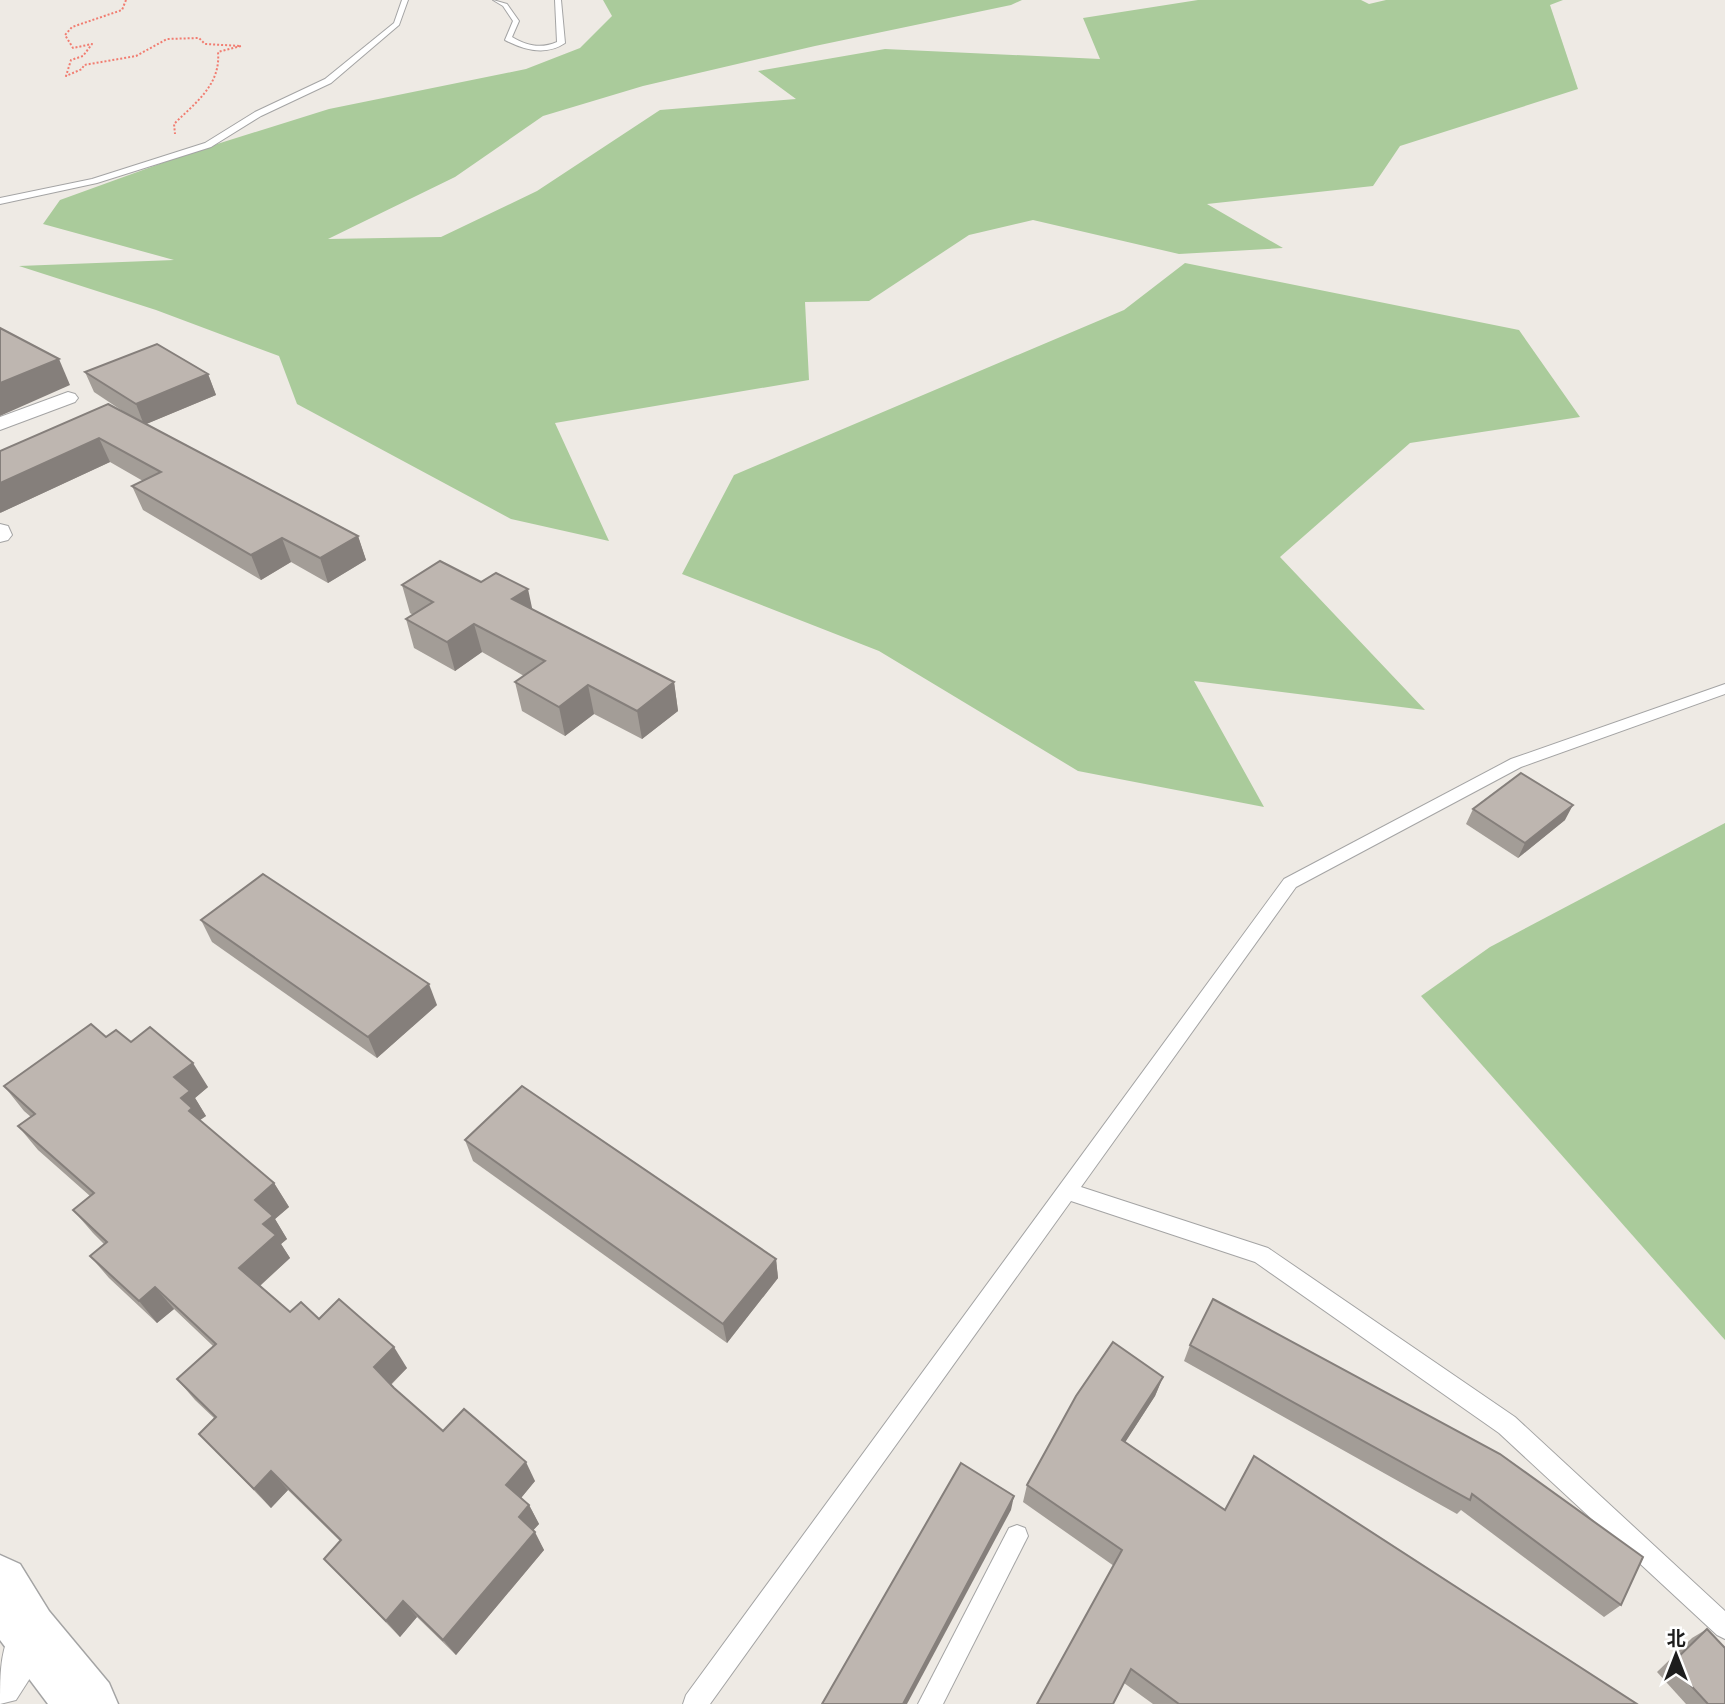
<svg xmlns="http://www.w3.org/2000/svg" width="1725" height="1704" font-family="'DejaVu Sans','Noto Sans SC',sans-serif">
<rect width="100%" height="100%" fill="#eeeae4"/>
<!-- forest -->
<g fill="#aacb9b">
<polygon points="603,0 1022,0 1011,5 815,46 643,86 543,116 455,177 328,239 441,237 537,191 660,110 796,99 758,71 885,49 1100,59 1083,18 1198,0 1361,0 1369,4 1386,0 1563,0 1550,5 1578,89 1400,146 1373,186 1207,204 1283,248 1179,254 1033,220 969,235 869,301 805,302 809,380 555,423 609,541 511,519 297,404 279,356 156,310 19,266 174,260 43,224 60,200 198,150 329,109 526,69 580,48 612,16"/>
<polygon points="1185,263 1519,330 1580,417 1410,443 1280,557 1425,710 1194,681 1264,807 1078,771 879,651 682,574 734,475 1124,310"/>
<polygon points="1725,823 1725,1340 1421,996 1490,947"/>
</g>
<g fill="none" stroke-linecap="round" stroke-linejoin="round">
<defs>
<g id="service">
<polygon points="402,0 408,0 399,25 331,83 261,116 211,147 97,183 0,204 0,198 92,179 205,143 255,112 325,79 394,23"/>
<path d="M493,0L507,4L519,21L512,37C527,46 541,49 557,42L555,0H561L565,43C546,56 524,50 505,40L513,21L503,6Z"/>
<polygon points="1725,684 1725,694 1521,767 1296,887 1081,1187 1268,1248 1515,1417 1725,1611 1725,1639 1717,1635 1499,1433 1255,1262 1071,1201 710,1704 683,1704 686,1695 1284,879 1511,759"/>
<polygon points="1017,1525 1025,1528 1028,1536 943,1704 918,1704 1009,1528"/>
</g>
<g id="minor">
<polygon points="68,392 75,394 78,398 75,402 0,430 0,417"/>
<polygon points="0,524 8,526 12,535 8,540 0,542"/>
<path d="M32,1611L48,1618L55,1634L48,1650L16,1700L0,1704C0,1666 0,1629 32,1611Z"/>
</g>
<polygon id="tertiary" points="0,1555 20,1564 49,1611 109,1683 118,1704 48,1704 0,1640"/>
</defs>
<!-- service casing -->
<use href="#service" stroke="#a4a4a4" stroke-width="2"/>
<!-- minor casing -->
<use href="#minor" stroke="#a4a4a4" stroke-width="2"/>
<!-- tertiary casing -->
<use href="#tertiary" stroke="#a4a4a4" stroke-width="3"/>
<!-- path -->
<path stroke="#f17d71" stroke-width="2" stroke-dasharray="2 2" stroke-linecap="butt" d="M126,0L122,10L72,27L65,35L73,48L92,44L83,56L71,60L66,76L82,69L84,65L136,56L167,39L199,38L205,44L241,46L218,52C221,85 195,103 174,124L175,134"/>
<!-- service -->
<use href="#service" fill="#fff" fill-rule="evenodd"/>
<!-- minor -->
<use href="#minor" fill="#fff" fill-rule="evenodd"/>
<!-- tertiary -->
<use href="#tertiary" fill="#fff" fill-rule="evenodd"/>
</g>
<!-- wall -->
<g fill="#a39d97">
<polygon points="85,372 208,374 216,395 146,424 358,536 366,560 328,583 291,562 261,580 143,510 132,486 143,481 110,462 0,513 130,416 94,392"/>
<polygon points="402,585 532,609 674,682 678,711 642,739 594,714 565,736 522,711 515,682 524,676 482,652 455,671 414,648 406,619 413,615 410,613"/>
<polygon points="1473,809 1565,820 1518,858 1466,824"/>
<polygon points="201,920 437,1005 377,1058 212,942"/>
<polygon points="106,1037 131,1042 208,1087 195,1098 206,1116 200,1120 274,1183 289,1207 275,1219 287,1239 281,1244 290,1258 260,1286 290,1312 319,1319 407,1368 391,1385 443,1431 535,1481 521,1498 529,1505 539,1524 533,1530 544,1550 456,1655 417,1617 400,1637 324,1559 340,1541 288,1490 271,1508 199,1434 214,1418 195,1400 177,1379 213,1346 174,1309 157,1323 109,1278 90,1256 104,1244 93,1233 73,1210 90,1196 38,1150 18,1126 31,1117 24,1111 4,1086"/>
<polygon points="465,1140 776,1259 778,1278 727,1343 473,1161"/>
<polygon points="1213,1299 1621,1605 1604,1617 1461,1510 1457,1514 1184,1361 1190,1345"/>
<polygon points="1163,1377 1155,1396 1125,1442 1225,1510 1254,1456 1637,1704 1153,1704 1124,1683 1114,1566 1023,1502 1027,1485"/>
<polygon points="1707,1629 1725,1704 1686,1704 1657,1672 1692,1638"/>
</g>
<!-- shaded-wall -->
<g fill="#857f7b">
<polygon points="59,359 70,385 0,416 0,383"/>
<polygon points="208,374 216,395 144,425 136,404"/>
<polygon points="99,438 110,462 0,513 0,483"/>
<polygon points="358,536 366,560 328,583 320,558"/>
<polygon points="282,538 291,562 261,580 251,555"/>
<polygon points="528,589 534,617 512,599"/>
<polygon points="474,624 482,652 455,671 447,642"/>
<polygon points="674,682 678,711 642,739 637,711"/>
<polygon points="588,685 594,714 565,736 559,707"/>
<polygon points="1573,805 1565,820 1518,858 1525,843"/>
<polygon points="429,984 437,1005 377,1058 368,1037"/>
<polygon points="193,1063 208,1087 195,1098 206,1116 200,1120 204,1135 181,1098 174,1077"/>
<polygon points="274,1183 289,1207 275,1219 287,1239 281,1244 290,1258 255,1290 239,1268 263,1224 255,1200"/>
<polygon points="776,1259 778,1278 727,1343 723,1324"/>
<polygon points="155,1287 174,1309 157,1323 139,1301"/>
<polygon points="394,1347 407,1368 387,1388 374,1367"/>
<polygon points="1163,1377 1155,1396 1115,1458 1122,1440"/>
<polygon points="526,1462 535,1481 516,1504 506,1485"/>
<polygon points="271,1471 288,1490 271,1508 254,1489"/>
<polygon points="1014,1496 1011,1510 907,1704 903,1704"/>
<polygon points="529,1505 539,1524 529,1535 519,1517"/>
<polygon points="535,1532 544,1550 456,1655 443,1640"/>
<polygon points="403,1601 417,1617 400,1637 386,1621"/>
</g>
<!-- building -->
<g fill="#beb6b0" stroke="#857f7b" stroke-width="2">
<polygon points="0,328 59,359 0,383"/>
<polygon points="157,344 208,374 136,404 85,372"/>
<polygon points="108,404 358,536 320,558 282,538 251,555 132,486 161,472 99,438 0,483 0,451"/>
<polygon points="440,561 481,582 496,573 528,589 512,599 674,682 637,711 588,685 559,707 515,682 545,661 474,624 447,642 406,619 433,602 402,585"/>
<polygon points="1521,773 1573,805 1525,843 1473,809"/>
<polygon points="263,874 429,984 368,1037 201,920"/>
<polygon points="91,1024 106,1037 116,1030 131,1042 150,1027 193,1063 174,1077 190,1091 181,1098 192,1108 189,1111 274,1183 255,1200 273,1216 263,1224 276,1235 239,1268 290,1312 301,1302 319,1319 339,1299 394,1347 374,1367 394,1388 443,1431 464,1409 526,1462 506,1485 529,1505 519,1517 535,1532 443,1640 403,1601 386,1621 324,1559 341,1540 271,1471 254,1489 199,1434 216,1417 177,1379 216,1344 155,1287 139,1301 90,1256 107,1242 73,1210 94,1193 18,1126 35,1114 4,1086"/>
<polygon points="522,1086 776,1259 723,1324 465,1140"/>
<polygon points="1213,1299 1500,1454 1643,1557 1621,1605 1472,1494 1470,1500 1190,1345"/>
<polygon points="1113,1342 1163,1377 1122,1440 1225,1510 1254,1456 1637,1704 1179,1704 1131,1669 1113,1704 1037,1704 1122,1550 1027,1485 1076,1396"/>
<polygon points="961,1463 1014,1496 903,1704 822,1704"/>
<polygon points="1707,1629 1725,1648 1725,1704 1708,1704 1671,1664"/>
</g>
<!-- north arrow -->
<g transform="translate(1676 1655)" stroke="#ffffff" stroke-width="5" paint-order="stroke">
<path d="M0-5L12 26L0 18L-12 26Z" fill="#1d1d1d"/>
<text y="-10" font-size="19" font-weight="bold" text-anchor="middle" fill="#1d1d1d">北</text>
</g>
</svg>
